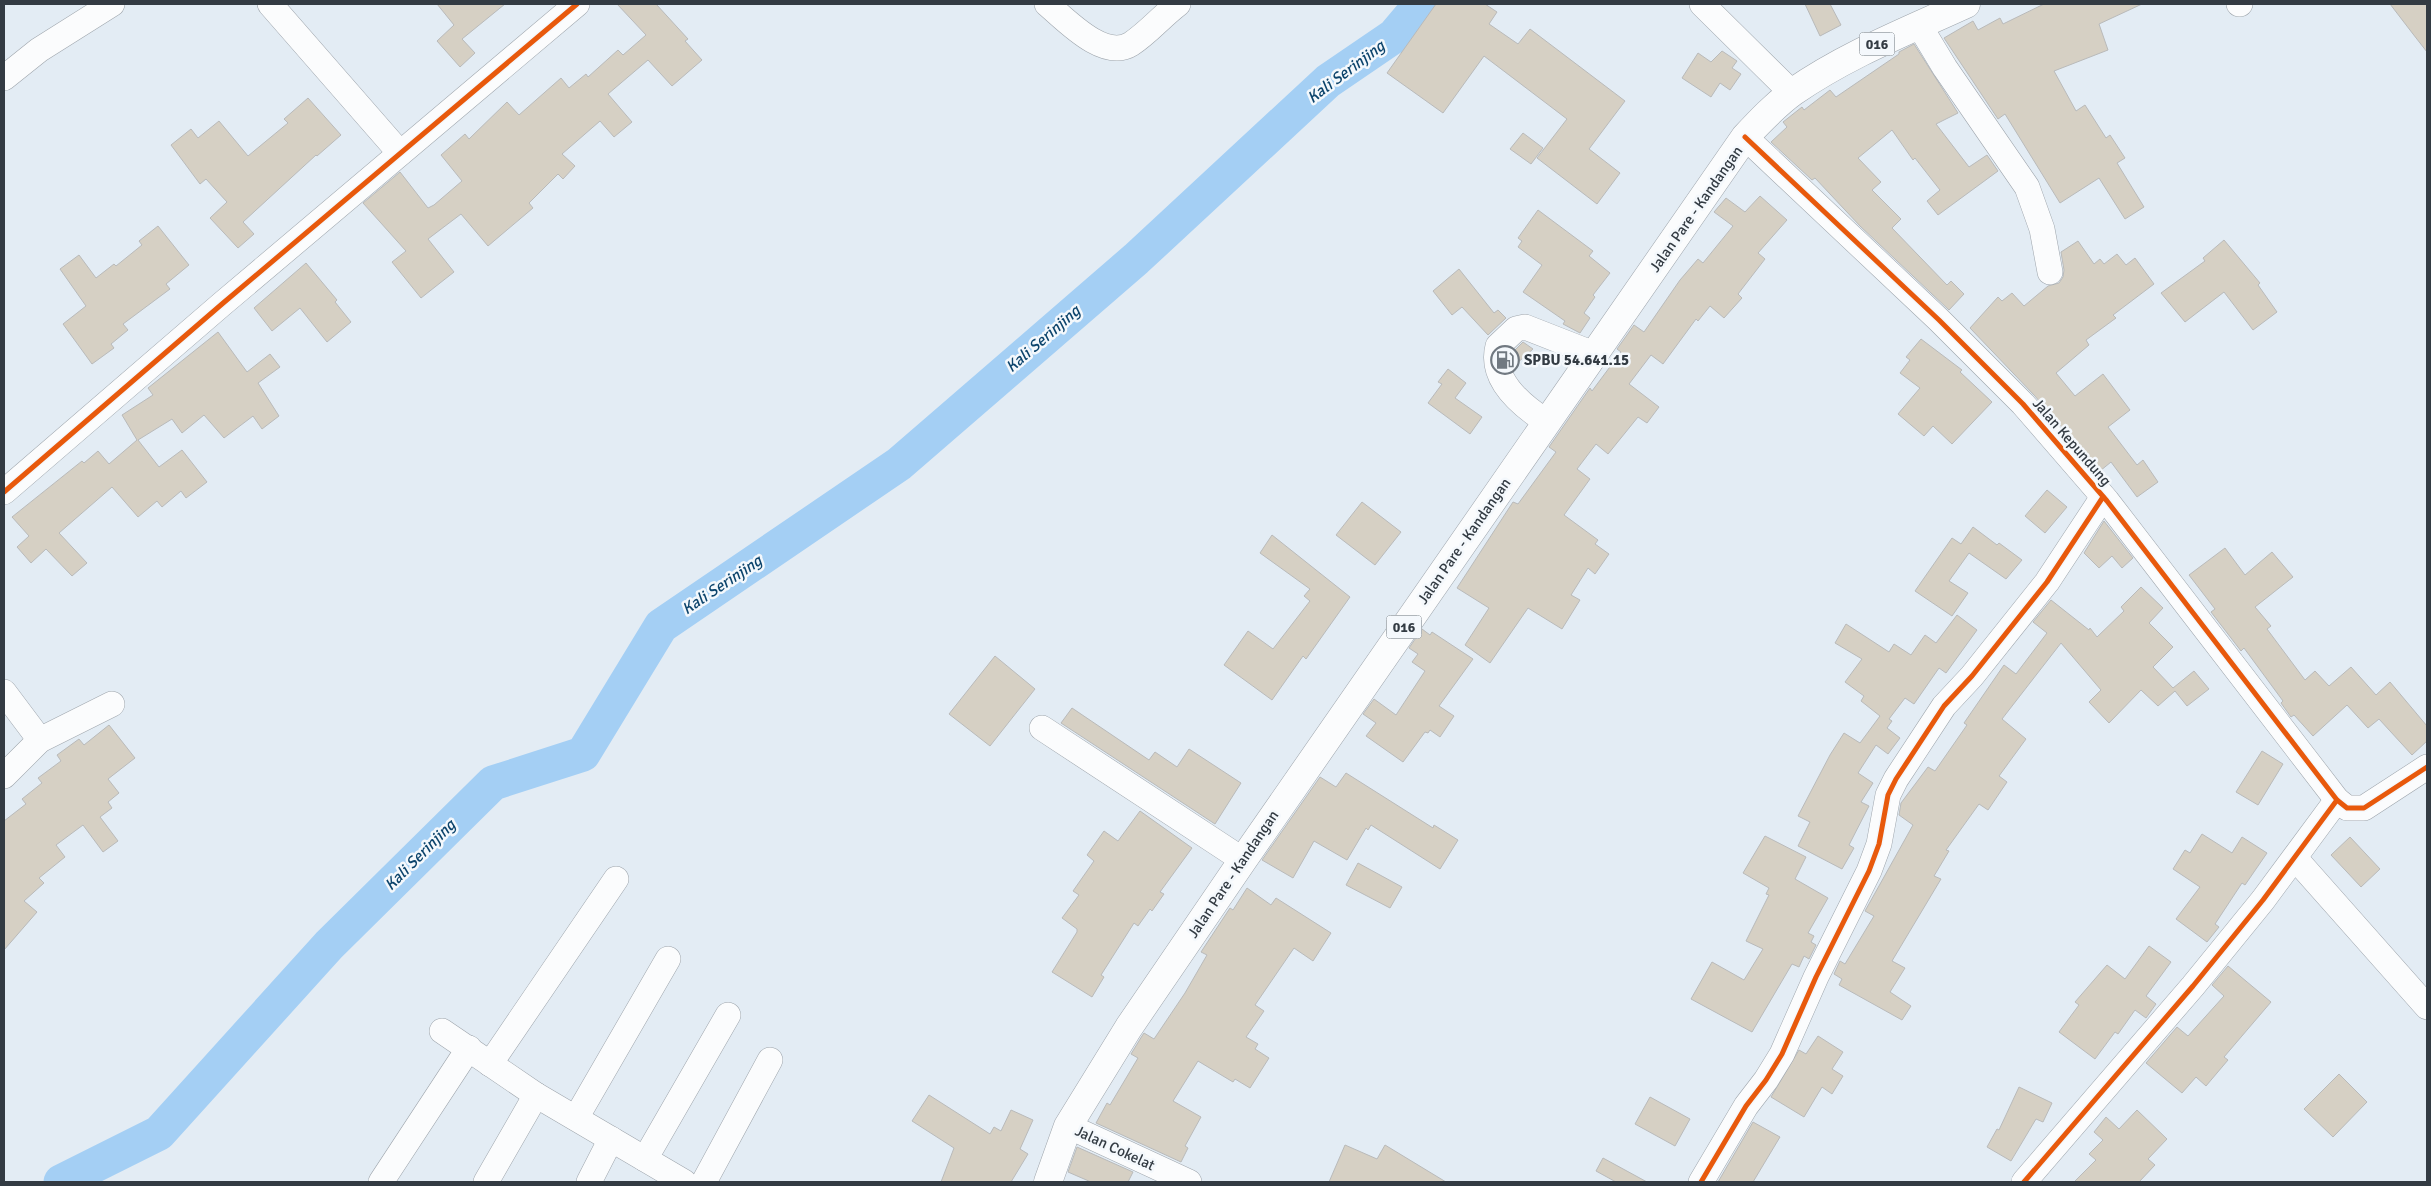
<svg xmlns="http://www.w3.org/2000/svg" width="2431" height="1186" font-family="Signika,sans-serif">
<rect width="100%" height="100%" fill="#e3ecf4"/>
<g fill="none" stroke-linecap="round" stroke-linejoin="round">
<!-- river -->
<polyline stroke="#a4cff4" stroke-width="35" points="61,1182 159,1133 329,945 493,783 583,754 661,626 899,464 1136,259 1328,81 1394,36 1421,4"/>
</g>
<!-- building -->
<g fill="#d6d0c4" stroke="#b9baba">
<polygon points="437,4 505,4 462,39 475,53 460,67 437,41 454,25"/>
<polygon points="617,4 656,4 688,39 685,41 702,60 672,86 648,60 608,94 632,122 614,137 600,121 562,154 575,166 563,179 558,174 529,203 533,208 488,246 461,214 428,239 454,272 421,298 392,262 406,251 363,203 400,172 428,208 434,205 462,181 441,155 465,134 469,139 507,102 519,115 561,78 569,88 586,74 588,77 618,50 623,55 646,35"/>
<polygon points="1436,4 1485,4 1497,12 1489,24 1518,44 1530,29 1625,101 1589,149 1620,173 1597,204 1537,158 1567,119 1484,56 1443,113 1387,73"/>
<polygon points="1805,4 1830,4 1841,25 1820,36"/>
<polygon points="2044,4 2142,4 2099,24 2108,50 2054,71 2076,111 2085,105 2106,138 2110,135 2125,158 2117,163 2144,207 2125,219 2099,178 2060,203 2005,114 1998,119 1944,38 1973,21 1978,30 2000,18 2003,24"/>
<polygon points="2390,4 2427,4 2427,52 2413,34"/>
<polygon points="1914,44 1958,113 1936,124 1969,167 1987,155 1998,171 1938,215 1927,201 1940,190 1915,158 1913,160 1892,130 1858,158 1881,182 1872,190 1901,219 1892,228 1947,285 1951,281 1964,294 1949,310 1860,226 1815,178 1812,180 1771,142 1787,127 1783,122 1802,107 1804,110 1830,90 1836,97 1899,54 1899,52"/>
<polygon points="1722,51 1737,61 1732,68 1741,74 1730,90 1720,83 1711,97 1682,78 1698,53 1711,62"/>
<polygon points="308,98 341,135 317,156 316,155 243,222 254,234 238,248 210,218 227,202 206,179 200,184 171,145 191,129 198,138 219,121 248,156 288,123 284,119"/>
<polygon points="1523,133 1543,148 1531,164 1510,149"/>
<polygon points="1760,196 1787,220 1758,253 1765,259 1738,294 1742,298 1724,318 1710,306 1698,321 1696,319 1663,364 1651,355 1629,384 1659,407 1647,423 1638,417 1608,454 1596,444 1577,469 1590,479 1564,515 1598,540 1595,544 1609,554 1595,574 1588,568 1571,595 1580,600 1562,629 1528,608 1490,663 1465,645 1489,608 1457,588 1513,502 1518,504 1556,452 1549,447 1590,388 1592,391 1621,352 1617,349 1634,325 1644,332 1680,280 1698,259 1703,263 1733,226 1714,212 1726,198 1745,212"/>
<polygon points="1538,210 1593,251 1589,256 1610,273 1593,295 1595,297 1584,313 1590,318 1580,333 1563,324 1565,321 1523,292 1542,265 1518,247 1522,241 1518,238"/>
<polygon points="158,226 189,265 166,284 170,289 123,324 128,330 111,344 114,348 92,364 63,324 86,306 60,269 79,255 96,278 114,264 116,266 142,245 139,241"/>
<polygon points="2224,240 2260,283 2258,285 2277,312 2253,330 2224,292 2185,322 2161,293 2205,261 2203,258"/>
<polygon points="2078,241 2094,264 2100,259 2104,264 2117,254 2126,265 2135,258 2154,284 2113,315 2116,318 2086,340 2089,345 2056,373 2075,396 2103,374 2130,410 2108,427 2137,465 2143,460 2158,482 2137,497 2111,462 2100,471 2034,395 1970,328 1998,297 2002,301 2012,293 2024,306 2048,286 2059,283 2063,277 2064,270 2061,252"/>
<polygon points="306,263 337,300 335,302 351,322 327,342 300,308 272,331 254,308"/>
<polygon points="1459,269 1494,313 1498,310 1506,318 1488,335 1462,307 1452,315 1433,291"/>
<polygon points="218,332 247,372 270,354 280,367 258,383 279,416 262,429 253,416 224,438 204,415 182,433 172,419 138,440 159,467 182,450 207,482 186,498 181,491 162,507 157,501 138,517 112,487 59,533 87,563 72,576 46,549 31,563 17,547 29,536 12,517 82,461 84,463 98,451 109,464 137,440 122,415 153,395 148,388"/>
<polygon points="1921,339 1962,370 1960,372 1992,402 1952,444 1933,426 1924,436 1898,414 1920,388 1900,373 1910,360 1906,357"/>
<polygon points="1523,342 1533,349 1515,365 1512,361 1512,353"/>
<polygon points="1448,369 1466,383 1455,398 1482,417 1470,434 1428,403 1442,384 1438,382"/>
<polygon points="2047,490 2067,507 2045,533 2025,516"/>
<polygon points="1362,502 1401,532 1375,565 1336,535"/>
<polygon points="2104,521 2133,558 2122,568 2112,556 2099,568 2084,553"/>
<polygon points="1973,527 1997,545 1999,543 2022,560 2006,579 1969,553 1949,581 1968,593 1952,616 1915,591 1952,538 1961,544"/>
<polygon points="1272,535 1350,597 1306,659 1303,656 1272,700 1224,665 1248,631 1273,649 1310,601 1304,596 1310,589 1260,553"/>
<polygon points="2225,548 2245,575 2272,552 2293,577 2255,607 2271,626 2267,629 2305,680 2315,671 2329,686 2351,667 2376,695 2390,682 2427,726 2427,741 2412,755 2379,719 2368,728 2347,705 2313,736 2294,715 2291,717 2281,703 2283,701 2244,648 2241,651 2211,612 2215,609 2189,575"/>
<polygon points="2141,587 2163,608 2149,623 2173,647 2153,667 2173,688 2194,671 2209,689 2187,706 2175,691 2158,706 2141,690 2109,723 2089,702 2101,690 2061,643 2002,719 2026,739 1999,776 2007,782 1988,810 1979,804 1946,850 1949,851 1934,876 1941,879 1892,961 1905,968 1890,992 1911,1006 1902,1020 1839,985 1842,979 1834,974 1840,961 1845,964 1874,916 1865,911 1913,825 1899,815 1901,803 1928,767 1935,771 1967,725 1964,723 2004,665 2016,674 2047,633 2033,622 2051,600 2089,630 2090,628 2097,637 2124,611 2121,607"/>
<polygon points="1957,615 1977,630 1946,673 1939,668 1914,704 1905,698 1889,719 1892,721 1887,728 1900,738 1888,754 1876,745 1858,773 1873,783 1861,802 1869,806 1849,845 1854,848 1842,869 1798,846 1810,822 1798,816 1830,755 1844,733 1860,743 1880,716 1861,701 1864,696 1845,682 1862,659 1835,643 1846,624 1889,652 1894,644 1911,655 1925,635 1936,643"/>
<polygon points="1422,629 1430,635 1432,632 1473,659 1439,706 1454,716 1440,737 1430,730 1428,733 1425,732 1403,762 1366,736 1376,723 1363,714 1374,699 1396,715 1425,671 1412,662 1418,654 1409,648"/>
<polygon points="995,656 1035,689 990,746 949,714"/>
<polygon points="1072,708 1149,760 1155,752 1177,767 1189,749 1241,783 1215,824 1061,723"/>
<polygon points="109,725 135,758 108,779 119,793 108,802 112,808 100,817 118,841 103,852 83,825 56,845 65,857 39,878 44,883 24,901 37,912 4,950 4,821 26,804 22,799 42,783 38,778 61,761 57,755 79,739 84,745"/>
<polygon points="2262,751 2283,764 2258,805 2236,792"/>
<polygon points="1346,773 1433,828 1434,825 1458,840 1440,869 1371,825 1368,830 1366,828 1347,860 1314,841 1293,878 1262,860 1320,777 1336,787"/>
<polygon points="1140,811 1192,848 1160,892 1164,894 1152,911 1150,909 1138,926 1134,923 1101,975 1104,977 1092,997 1052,972 1077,932 1077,929 1062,918 1079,895 1073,891 1094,861 1087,855 1104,831 1118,841"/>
<polygon points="2202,834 2232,853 2242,837 2267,853 2245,885 2242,883 2215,924 2219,927 2207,942 2176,919 2200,887 2173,869 2185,850 2190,853"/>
<polygon points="1765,836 1806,857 1795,879 1828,898 1808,933 1814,936 1811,942 1816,945 1809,959 1804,956 1799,967 1792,964 1752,1032 1691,999 1712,962 1744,980 1763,949 1746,941 1769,895 1766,894 1769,888 1743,873"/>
<polygon points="2350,837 2380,869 2361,887 2331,855"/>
<polygon points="1358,863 1402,887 1390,908 1346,885"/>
<polygon points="1247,888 1271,905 1276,898 1331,933 1313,961 1294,948 1255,1005 1264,1011 1246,1037 1258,1044 1255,1049 1269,1058 1250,1088 1235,1079 1233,1082 1198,1061 1173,1101 1201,1117 1185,1146 1188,1148 1181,1162 1096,1123 1107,1103 1110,1105 1138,1058 1131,1054 1142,1036 1144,1033 1154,1039 1185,993 1207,955 1201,952 1230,908 1233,910"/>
<polygon points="2149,946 2171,962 2146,996 2156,1004 2146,1018 2135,1010 2118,1034 2115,1032 2095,1059 2059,1032 2079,1005 2075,1002 2107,965 2125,979"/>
<polygon points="2228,966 2271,1002 2224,1057 2228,1060 2206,1086 2196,1077 2182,1093 2146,1063 2177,1027 2188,1036 2224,996 2212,985"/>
<polygon points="1818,1036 1843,1052 1832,1069 1843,1076 1832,1094 1822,1087 1804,1117 1771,1097 1799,1050 1806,1054"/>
<polygon points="2339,1074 2367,1102 2333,1137 2304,1109"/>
<polygon points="2019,1087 2052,1103 2043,1122 2036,1119 2011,1161 1987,1147 1997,1129 1999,1130"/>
<polygon points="929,1095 990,1134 994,1127 1001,1131 1011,1110 1033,1120 1020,1149 1028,1154 1011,1182 941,1182 954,1148 912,1121"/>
<polygon points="1650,1097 1690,1119 1675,1146 1635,1124"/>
<polygon points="2137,1110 2167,1139 2148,1159 2155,1165 2139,1182 2074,1182 2096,1160 2089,1154 2103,1140 2094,1132 2106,1117 2119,1129"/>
<polygon points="1753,1122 1780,1137 1753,1182 1718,1182"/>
<polygon points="1345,1145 1377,1159 1385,1145 1446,1182 1329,1182"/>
<polygon points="1077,1147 1133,1172 1128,1182 1091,1182 1068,1172"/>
<polygon points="1603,1158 1647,1182 1616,1182 1596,1171"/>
</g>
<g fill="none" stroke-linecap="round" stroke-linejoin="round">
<defs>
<g id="minor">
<polyline points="270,4 400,153"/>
<path d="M1047,4C1066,20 1104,61 1131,44C1148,33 1162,16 1178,4"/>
<polyline points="1702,4 1792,93"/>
<polyline points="2239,4 2240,4"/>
<polyline points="1919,25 1945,68 2027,187 2042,229 2050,272"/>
<polyline points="4,78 39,50 112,4"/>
<polyline points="1745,137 1939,320 2023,404 2107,501 2337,800 2347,808 2364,808 2427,767"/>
<path d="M1547,422C1522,406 1489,380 1498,346L1516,329L1525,327L1594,354"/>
<polyline points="4,492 222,304 577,4"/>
<polyline points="4,692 40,740"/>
<polyline points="1042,728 1243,860"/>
<polyline points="4,776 40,740 112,704"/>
<polyline points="2295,858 2427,1007"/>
<polyline points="442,1031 536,1095 684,1182"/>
<polyline points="490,1064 616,879"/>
<polyline points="576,1118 668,959"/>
<polyline points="1068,1126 1189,1182"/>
<polyline points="645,1159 728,1015"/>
<polyline points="381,1182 469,1048"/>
<polyline points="486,1182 536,1095"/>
<polyline points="589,1182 611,1139"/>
<polyline points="704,1182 770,1060"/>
<polyline points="1701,1182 1746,1106 1766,1080 1782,1054 1816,977 1869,871 1879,844 1888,795 1896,779 1944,706 1972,676 2047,582 2103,497"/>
<polyline points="2024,1182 2193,986 2263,900 2337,800"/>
</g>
<path id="major" d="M1048,1182L1068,1126L1129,1027L1243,860L1745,137C1760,121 1775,105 1793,92C1846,55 1907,31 1966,4"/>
</defs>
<!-- minor casing -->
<use href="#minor" stroke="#9ea5ac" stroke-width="26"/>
<!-- major casing -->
<use href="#major" stroke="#9ea5ac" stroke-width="29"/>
<!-- minor -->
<use href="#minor" stroke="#fbfcfd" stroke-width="25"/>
<!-- major -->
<use href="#major" stroke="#fbfcfd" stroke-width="28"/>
<defs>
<g id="cycleway">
<polyline points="1745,137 1939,320 2023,404 2107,501 2337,800 2347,808 2364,808 2427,767"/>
<polyline points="4,492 222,304 577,4"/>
<polyline points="1701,1182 1746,1106 1766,1080 1782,1054 1816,977 1869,871 1879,844 1888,795 1896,779 1944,706 1972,676 2047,582 2103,497"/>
<polyline points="2024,1182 2193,986 2263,900 2337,800"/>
</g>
</defs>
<!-- cycleway casing -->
<use href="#cycleway" stroke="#f4f8fc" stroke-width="8"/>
<!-- cycleway -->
<use href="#cycleway" stroke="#e8590c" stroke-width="5"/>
</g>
<!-- icons -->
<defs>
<symbol id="fuel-ring" viewBox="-11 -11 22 22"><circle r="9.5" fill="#f4f8fc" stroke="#717981" stroke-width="1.5"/><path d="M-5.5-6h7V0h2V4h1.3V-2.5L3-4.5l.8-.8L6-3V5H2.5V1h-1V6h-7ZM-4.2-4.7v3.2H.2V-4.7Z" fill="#717981"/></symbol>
</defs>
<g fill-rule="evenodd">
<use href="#fuel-ring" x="1489" y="344" width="32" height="32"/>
</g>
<g text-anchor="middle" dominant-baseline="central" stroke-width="5" stroke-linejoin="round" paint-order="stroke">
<!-- shield labels -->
<g fill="#f4f8fc" stroke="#6d747a" stroke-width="1">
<rect x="1859.5" y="32.5" width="35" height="23" rx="4"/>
<rect x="1386.5" y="615.5" width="35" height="23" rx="4"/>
</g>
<g font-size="14" font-weight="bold" fill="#333b43">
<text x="1877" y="44">016</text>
<text x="1404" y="627">016</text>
</g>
<!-- street labels -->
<g font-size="15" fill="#333b43" stroke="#f4f8fc">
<text transform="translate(1696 209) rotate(-55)">Jalan Pare - Kandangan</text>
<text transform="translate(2072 442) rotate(49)">Jalan Kepundung</text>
<text transform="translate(1464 541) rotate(-55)">Jalan Pare - Kandangan</text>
<text transform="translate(1233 874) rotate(-56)">Jalan Pare - Kandangan</text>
<text transform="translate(1115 1148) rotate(25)">Jalan Cokelat</text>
</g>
<!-- poi labels -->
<g font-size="15" font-weight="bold" fill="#333b43" stroke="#f4f8fc" text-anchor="start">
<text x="1524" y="360">SPBU 54.641.15</text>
</g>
<!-- water labels -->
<g font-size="16" font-style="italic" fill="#0c446c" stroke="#f4f8fc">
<text transform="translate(1346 72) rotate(-37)">Kali Serinjing</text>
<text transform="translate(1043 339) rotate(-41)">Kali Serinjing</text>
<text transform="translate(722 585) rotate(-34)">Kali Serinjing</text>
<text transform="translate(420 855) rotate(-45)">Kali Serinjing</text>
</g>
</g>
<!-- border -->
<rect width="2431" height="1186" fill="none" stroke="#333b43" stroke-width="10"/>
</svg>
